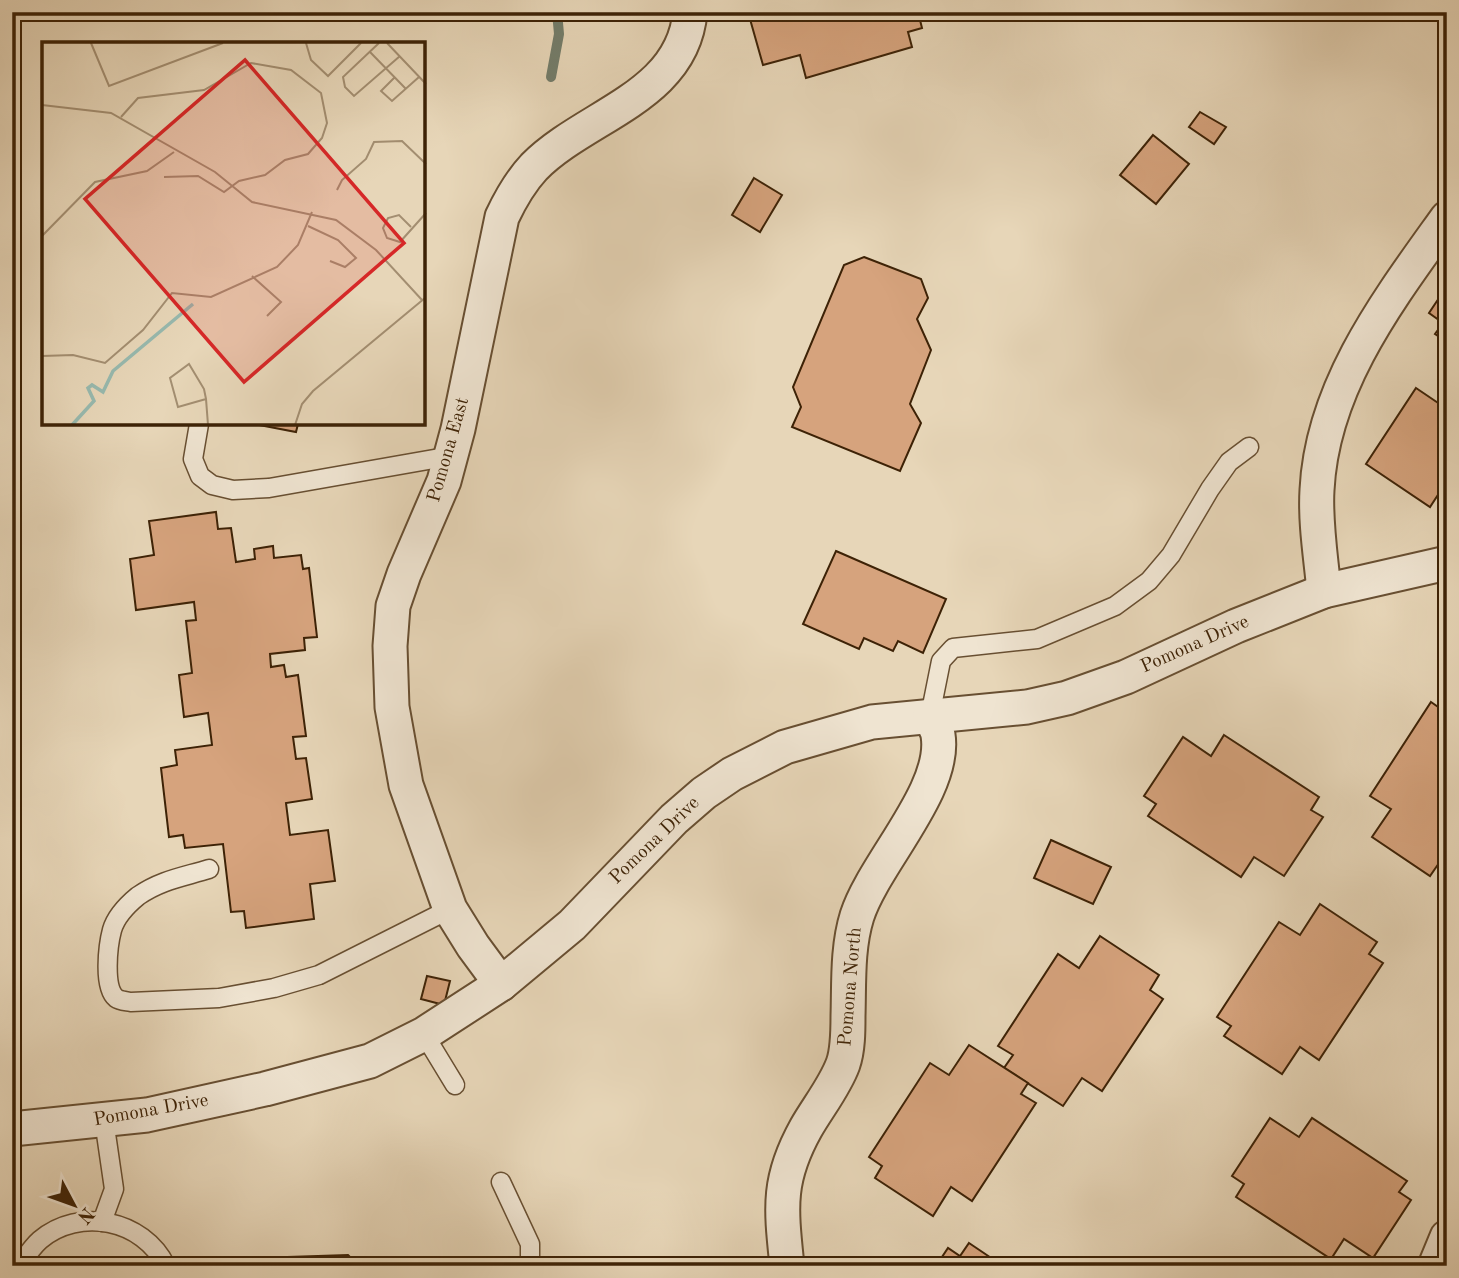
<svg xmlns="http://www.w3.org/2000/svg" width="1459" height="1278" font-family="'Old Standard TT',serif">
<rect width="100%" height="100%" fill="#e7d6b8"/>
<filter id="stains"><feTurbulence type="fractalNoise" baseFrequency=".00286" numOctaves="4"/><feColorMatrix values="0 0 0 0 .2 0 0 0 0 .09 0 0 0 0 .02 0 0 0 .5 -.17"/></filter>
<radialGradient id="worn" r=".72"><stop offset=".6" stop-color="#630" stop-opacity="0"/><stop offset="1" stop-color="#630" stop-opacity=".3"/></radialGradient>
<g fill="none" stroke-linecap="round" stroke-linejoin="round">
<!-- stream -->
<polyline stroke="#737d6b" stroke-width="10" points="551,77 559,34 557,12"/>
</g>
<!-- building -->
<g fill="#d6a37d" stroke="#3d2206" stroke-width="2">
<polygon points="748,12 918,12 922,28 908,32 912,47 806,78 800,55 763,65"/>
<polygon points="1200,112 1226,127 1214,144 1189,127"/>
<polygon points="1153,135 1189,164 1156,204 1120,175"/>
<polygon points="754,178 782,195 760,232 732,215"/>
<polygon points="864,257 921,279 928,298 917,319 931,350 910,404 921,423 900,471 792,427 801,407 793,387 844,265"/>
<polygon points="1447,286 1447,342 1435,334 1443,323 1429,313"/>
<polygon points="1416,388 1447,409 1447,481 1430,507 1366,464"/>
<polygon points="254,424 298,424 296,432"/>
<polygon points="216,512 218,529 231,528 236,562 255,559 254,549 273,546 274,558 301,555 303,569 309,568 317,637 304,638 305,650 270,654 271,667 284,665 286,677 298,675 306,736 293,737 296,759 306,758 312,799 286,803 290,835 328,830 335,881 310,884 314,919 246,928 244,911 231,912 223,844 185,848 183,835 169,837 161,768 177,765 175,750 212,745 208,713 184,717 179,675 192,673 186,621 196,620 194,602 136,610 130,559 154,555 149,521"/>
<polygon points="836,551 946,599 923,653 898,641 893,651 864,638 859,649 803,624"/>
<polygon points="1431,702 1444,711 1447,706 1447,868 1439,863 1430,876 1372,837 1391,809 1370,796"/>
<polygon points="1224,735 1319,797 1311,810 1323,817 1284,876 1254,857 1241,877 1148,816 1156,804 1144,796 1183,737 1211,756"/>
<polygon points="1051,840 1111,867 1093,904 1034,878"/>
<polygon points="1320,904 1377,942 1369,954 1383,963 1319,1060 1300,1047 1282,1074 1224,1036 1231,1026 1217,1017 1279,922 1300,935"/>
<polygon points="1100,936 1159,975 1150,990 1163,999 1102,1091 1082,1078 1063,1106 1004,1068 1013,1055 998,1046 1058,954 1079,968"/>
<polygon points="427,976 450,981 444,1005 421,999"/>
<polygon points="969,1045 1028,1083 1021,1094 1036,1103 972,1201 951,1187 933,1216 875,1178 882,1166 869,1157 930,1063 949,1075"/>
<polygon points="1270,1118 1299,1137 1312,1118 1407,1181 1399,1192 1411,1200 1373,1258 1344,1239 1331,1259 1236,1197 1244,1184 1232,1176"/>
<polygon points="969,1243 1003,1266 936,1266 948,1248 960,1256"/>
<polygon points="348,1255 359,1266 250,1266 257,1258"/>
</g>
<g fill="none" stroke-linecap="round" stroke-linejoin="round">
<defs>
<g id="service">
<polyline points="199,424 193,459 200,476 212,485 233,490 269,488 451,456"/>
<polyline points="930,716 941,661 953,648 1037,639 1115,606 1149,581 1171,555 1210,489 1229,462 1249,447"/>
<path d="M209,869C183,877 161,880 138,896C127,905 116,916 112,930C108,945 103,987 116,998C120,1001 126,1001 131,1002L219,998L274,988L319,975L450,909"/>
<polyline points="424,1034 455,1085"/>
<polyline points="501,1182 530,1244 530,1266"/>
<polyline points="102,1222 114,1189 104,1120"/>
<path d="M19,1266C25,1258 32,1247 40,1240C79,1207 143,1219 166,1266"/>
</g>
<g id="minor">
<path d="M1324,591C1321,558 1315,523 1317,490C1322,386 1389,299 1447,218"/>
<path d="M501,984L473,946L450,909L406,785L392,707L390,646L393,606L404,574L444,481L458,429L502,217C511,198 520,182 534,167C585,115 683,97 690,12"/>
<polyline points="12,1129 147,1115 265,1089 370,1061 424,1034 501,984 572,925 674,819 704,793 732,774 785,747 872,722 1027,707 1067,698 1126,677 1236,626 1324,591 1447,563"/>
<path d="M787,1266C781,1208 777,1180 806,1128C818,1107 835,1086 843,1064C848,1050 848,1031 848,1016C849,984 847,948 857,916C874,863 947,790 938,735C937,729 932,722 930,716"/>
<polyline points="1435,1266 1447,1237"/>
</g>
</defs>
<!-- service casing -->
<use href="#service" stroke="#684f32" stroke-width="21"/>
<!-- minor casing -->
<use href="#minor" stroke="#684f32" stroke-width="37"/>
<!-- service -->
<use href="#service" stroke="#efe4d1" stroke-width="18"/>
<!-- minor -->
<use href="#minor" stroke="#efe4d1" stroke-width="33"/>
</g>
<g text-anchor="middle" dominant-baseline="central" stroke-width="5" stroke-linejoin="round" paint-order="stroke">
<!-- street labels -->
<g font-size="19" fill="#3d2206" stroke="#efe4d1">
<text transform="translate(449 450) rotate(-74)">Pomona East</text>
<text transform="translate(1195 645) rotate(-24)">Pomona Drive</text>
<text transform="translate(655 841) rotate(-44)">Pomona Drive</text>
<text transform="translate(851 987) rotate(-85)">Pomona North</text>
<text transform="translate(151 1111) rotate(-10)">Pomona Drive</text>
</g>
</g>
<!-- overview -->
<g transform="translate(42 42)">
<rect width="383" height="383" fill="#e7d6b8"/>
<path fill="none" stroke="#97b9ae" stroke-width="3.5" d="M30,383L52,359L46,346L50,343L61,350L71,329L151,262"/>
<path fill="none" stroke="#a38e71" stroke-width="2" d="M49,1L67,44L181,1M264,1L269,18L286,34L319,1M337,1L301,35L303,45L312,54L358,14M345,1L384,42M328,10L364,47M353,35L339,49L350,59L377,35M0,63L69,71L173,130L210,160L294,178L334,208L380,258M79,75L96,56L162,48L209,21L249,28L279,51L285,81L280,96L266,112L243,118L223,133L197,139L182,150L156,134L122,135M295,148L300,138L324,117L332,100L360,99L384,122M266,184L296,198L314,216L303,225L288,219M369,185L357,173L346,176L341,186L345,196L358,200L384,171M0,194L53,140L105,129L132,110M210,234L239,260L225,274M0,314L31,313L63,321L101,288L130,251L169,255L235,225L256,203L270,170M164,357L136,365L128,336L147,322L162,347L164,357L166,383M253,383L260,362L271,349L383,256"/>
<path fill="#d62828" fill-opacity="0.15" stroke="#d62828" stroke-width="3.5" d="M203,18L362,201L202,340L43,157Z"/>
<rect width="383" height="383" fill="none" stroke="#3d2206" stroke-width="3.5"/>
</g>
<!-- margin -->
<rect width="1459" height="1278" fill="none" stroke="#e7d6b8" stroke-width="42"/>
<rect x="14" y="14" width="1431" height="1250" fill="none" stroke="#3d2206" stroke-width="3.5"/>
<rect x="21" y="21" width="1417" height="1236" fill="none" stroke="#3d2206" stroke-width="2"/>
<!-- north arrow -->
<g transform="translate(74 1205) rotate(131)" stroke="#efe4d1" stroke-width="5" paint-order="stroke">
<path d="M0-5L12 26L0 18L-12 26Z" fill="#3d2206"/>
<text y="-10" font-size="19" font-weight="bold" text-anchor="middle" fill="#3d2206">N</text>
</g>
<rect width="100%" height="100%" filter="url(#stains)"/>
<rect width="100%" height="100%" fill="url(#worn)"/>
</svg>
